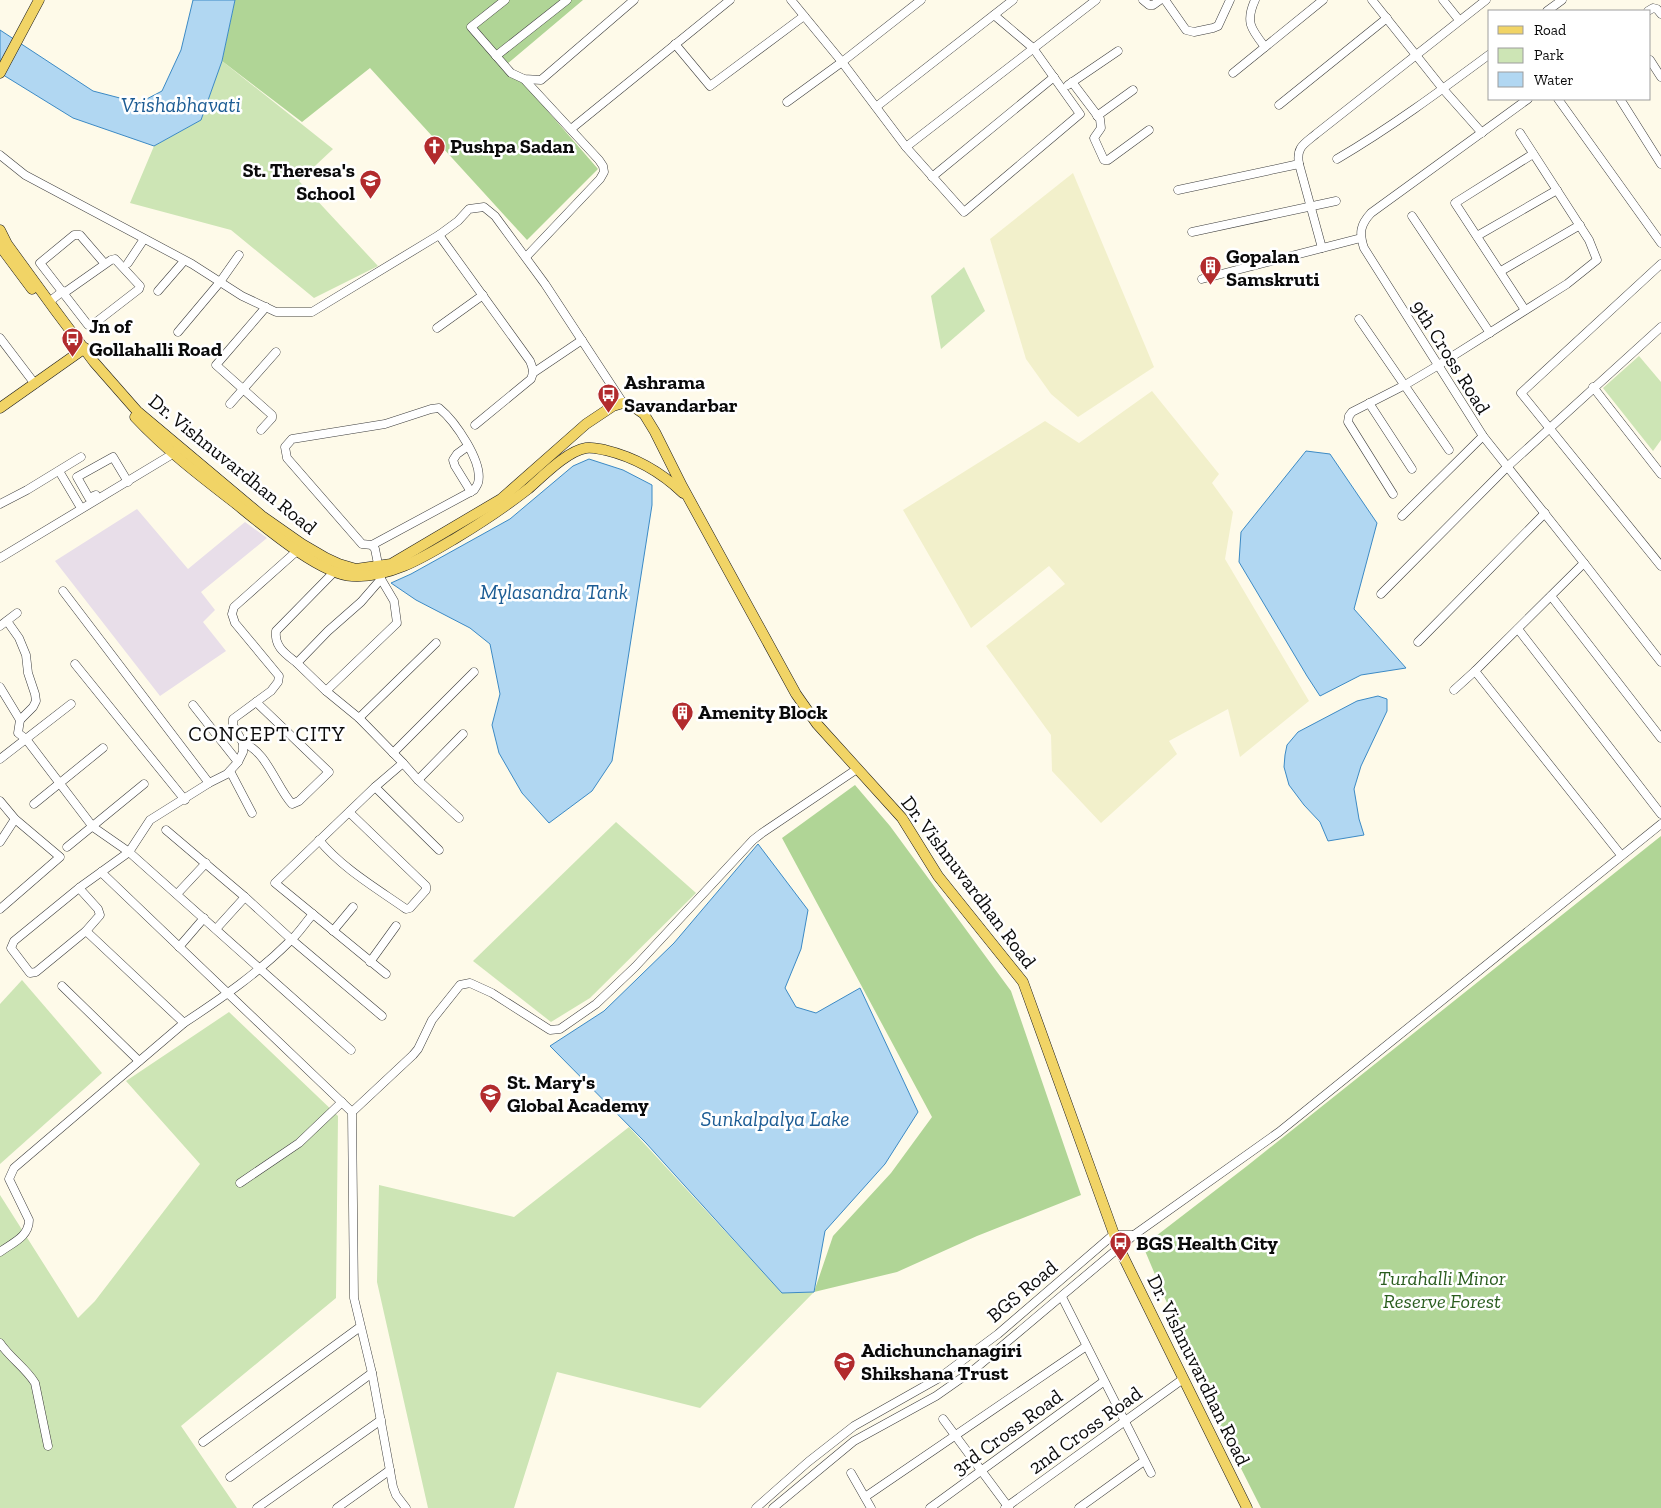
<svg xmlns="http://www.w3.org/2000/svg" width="1661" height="1508" font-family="'Zilla Slab',serif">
<rect width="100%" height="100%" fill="#fefae9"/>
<!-- industrial -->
<polygon fill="#e8dee9" points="137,509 188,569 245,522 267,538 201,592 215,610 203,622 226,651 160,696 55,561"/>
<!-- farmland -->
<g fill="#f2f0cb">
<polygon points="1073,173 1154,367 1078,417 1051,394 1026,359 990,239"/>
<polygon points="1152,391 1219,474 1212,483 1233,512 1225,559 1309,701 1240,757 1228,709 1169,741 1177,754 1101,823 1052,771 1051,735 986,646 1065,584 1049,566 971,628 903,510 1045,421 1079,443"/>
</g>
<!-- green -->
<g fill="#cde5b5">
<polygon points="222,61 333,149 299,181 378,266 314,298 231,230 130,203 154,146 201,120"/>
<polygon points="964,267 985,311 941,349 931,296"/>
<polygon points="1639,356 1661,382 1661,440 1653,451 1603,388"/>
<polygon points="616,822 696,893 590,998 551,1022 473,961"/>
<polygon points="22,980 102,1073 0,1164 0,1004"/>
<polygon points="229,1012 338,1116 336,1298 181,1426 237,1508 0,1508 0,1195 78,1318 95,1301 200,1164 126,1081"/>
<polygon points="629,1127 782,1293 814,1292 700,1408 557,1372 514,1508 428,1508 377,1282 379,1185 514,1217"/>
</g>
<!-- forest -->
<g fill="#b0d596">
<polygon points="235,0 583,0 507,64 598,169 527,240 370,68 302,122 222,61"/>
<polygon points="855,785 890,826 1011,991 1081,1195 977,1236 897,1272 814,1292 833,1236 891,1173 932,1117 782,838"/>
<polygon points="1661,836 1661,1508 1261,1508 1215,1417 1143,1246 1247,1166"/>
</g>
<!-- water -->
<g fill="#b1d7f2" stroke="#3c8ac5">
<polygon points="193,0 235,0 222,61 201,120 154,146 73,118 0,73 0,30 93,91 139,103 162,91 181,50"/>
<polygon points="1306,451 1330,454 1377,523 1354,609 1406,668 1361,675 1320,696 1307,676 1239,562 1241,532"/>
<polygon points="589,459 623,470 652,485 652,505 612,761 592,791 549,823 522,793 499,753 492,725 500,694 490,644 470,628 416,600 391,583 411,574 510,519 573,466"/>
<polygon points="1378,696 1387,699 1387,711 1361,766 1354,789 1359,819 1364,835 1328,841 1320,822 1304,805 1289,785 1284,767 1285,755 1287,745 1298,732 1357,701"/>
<polygon points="758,844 808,910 801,949 785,988 796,1007 816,1013 860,988 918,1112 885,1164 825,1231 814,1292 782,1293 646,1143 550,1046 604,1011 674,943"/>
</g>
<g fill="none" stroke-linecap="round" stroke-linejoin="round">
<defs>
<g id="minor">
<polyline points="505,0 471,27 511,73 524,79 541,80 634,0"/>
<polyline points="791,0 842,62 906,147 964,212 1080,114 1033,48 994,15"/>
<polyline points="1143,0 1149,5 1153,5 1160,0"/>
<polyline points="1165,0 1186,30 1194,32 1213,28 1218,26 1230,0"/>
<path d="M1255,0C1245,22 1251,29 1265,47"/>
<polyline points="1372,0 1443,89 1482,133"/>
<polyline points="1443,0 1459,20"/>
<polyline points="1547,11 1562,0"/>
<polyline points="1648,11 1653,8 1657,9 1661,14"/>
<polyline points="675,44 710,86 804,16"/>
<polyline points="496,56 567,0"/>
<polyline points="1650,60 1661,77"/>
<polyline points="1233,73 1323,0"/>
<polyline points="524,79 599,160 603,166 604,172 600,179 526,257"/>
<polyline points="1072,82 1100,119 1101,128 1094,138 1104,160 1108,160 1149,130"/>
<polyline points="1068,85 1118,51"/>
<path d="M1528,99L1371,213C1360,225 1359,233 1364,248L1483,436L1584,563L1661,662"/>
<polyline points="1558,99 1661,243"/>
<polyline points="1620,99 1661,164"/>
<polyline points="787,102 842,62 921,0"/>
<polyline points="1279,105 1387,18"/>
<polyline points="876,107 1013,0"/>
<polyline points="1097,116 1133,90"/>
<polyline points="571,129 730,0"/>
<polyline points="906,147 1096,0"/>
<polyline points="0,155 25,175 192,264 242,296 276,312 312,312 439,235 458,221 469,209 484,207 495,216 545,284 623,403"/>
<path d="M1337,159C1390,128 1440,91 1490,54"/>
<polyline points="932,177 1054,77"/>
<polyline points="1178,190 1299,164"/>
<polyline points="1412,216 1490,333"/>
<polyline points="1192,232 1336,201"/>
<path d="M439,235L530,361C533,368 534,372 531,379L475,425"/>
<polyline points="1477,236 1557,190"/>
<path d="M1322,248L1299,164C1296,147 1304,144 1316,134L1486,0"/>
<polyline points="128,263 144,239"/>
<polyline points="1661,264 1521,393 1661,566"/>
<polyline points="1501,271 1580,225"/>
<polyline points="1202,279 1361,238"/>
<polyline points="158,291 184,261"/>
<polyline points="64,293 111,260 115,259 140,286 139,289 95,323 88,325 40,263 74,235 80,235 105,264"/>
<polyline points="49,302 63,291"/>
<polyline points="1525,310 1455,203 1533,154"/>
<polyline points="1359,319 1449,450"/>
<polyline points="437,328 483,295"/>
<polyline points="178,332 220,282 239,255"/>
<polyline points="0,338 35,384"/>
<polyline points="533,373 582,340"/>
<polyline points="1593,387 1661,474"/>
<polyline points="1369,403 1412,469"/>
<polyline points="230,404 276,352"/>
<path d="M439,408C455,421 484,463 478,483C478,484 474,490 474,490L372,545L362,544L287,458L285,447L292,439L385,424L431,409Z"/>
<polyline points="261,430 272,418 272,415 216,365 266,307"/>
<polyline points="468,446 457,454 453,460 455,466 471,492"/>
<polyline points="59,471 81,508"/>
<polyline points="1393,494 1348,422 1349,416 1352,412 1405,385 1437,366 1567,284 1597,260 1589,240 1520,133"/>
<polyline points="96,495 89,498 77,477 113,457 128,482"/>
<polyline points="0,504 27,490 81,457"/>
<polyline points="1402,516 1483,436"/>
<polyline points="372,545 375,549 381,579 361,602 328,631 297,663 326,691 359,718 403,763 418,780 459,818"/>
<polyline points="0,558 176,452"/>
<polyline points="1584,563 1475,671 1621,855"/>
<polyline points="63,591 209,783"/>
<polyline points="1381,594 1507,467 1661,327"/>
<polyline points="1551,596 1661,738"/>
<polyline points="7,621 19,638 26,655 28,673 35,694 36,701 33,707 20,720"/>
<polyline points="0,626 17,613"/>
<polyline points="1518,629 1661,814"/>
<polyline points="1418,642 1545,513"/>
<path d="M297,663C286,654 274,647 276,631L334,572"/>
<polyline points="75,664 185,800"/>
<polyline points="0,687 20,720 18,733 26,739 93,827 129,852 351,1050"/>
<polyline points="1454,690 1475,671"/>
<polyline points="326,691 397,623 394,601 381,579"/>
<polyline points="193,705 238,762"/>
<polyline points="359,718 436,643"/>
<path d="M243,743C266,750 277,788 292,804L299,801L329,772L256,702"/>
<polyline points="393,753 474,672"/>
<polyline points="0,759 71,704"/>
<polyline points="230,771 252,813"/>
<polyline points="418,780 463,734"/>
<polyline points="375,787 439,850"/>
<polyline points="0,801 15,819 60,857 0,909"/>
<polyline points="34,804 103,748"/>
<polyline points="166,830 245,897 292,940 382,1016"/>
<path d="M319,840C342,868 376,888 406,909L410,908L426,890V886L349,812"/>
<polyline points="0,842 15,819"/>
<polyline points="67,847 144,784"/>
<polyline points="101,872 352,1112 354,1298 372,1373 393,1487 396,1495 406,1508"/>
<path d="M79,888L98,909L100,915L86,931L184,1023C222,998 258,973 290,941C299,933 305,923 313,914"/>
<polyline points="177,894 206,863"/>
<polyline points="216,929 245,897"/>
<polyline points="86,931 36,972 30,973 11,948 14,941 79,888 129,852 150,820 209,783 227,774 238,762 243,752 243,743 233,725 233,719 271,691 278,682 279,676 235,623 232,614 234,607 298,550"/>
<polyline points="333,931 353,907"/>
<polyline points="179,947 204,918"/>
<polyline points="370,962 396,926"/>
<polyline points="386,974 275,883 375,787 403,763"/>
<polyline points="62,986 139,1061"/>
<polyline points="352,1112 413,1055 418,1049 432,1020 460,985 470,983 492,993 550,1030 560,1029 596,1004 635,967 753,840 762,833 857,769"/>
<polyline points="240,1183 299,1143 342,1102"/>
<path d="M0,1252C12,1243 29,1237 29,1220L9,1179L14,1168L184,1023"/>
<polyline points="1062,1297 1151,1473"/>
<path d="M0,1343C10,1358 26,1368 35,1383L48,1446"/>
<polyline points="943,1419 1009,1508"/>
<polyline points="203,1442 360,1327"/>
<polyline points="851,1473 871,1508"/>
<polyline points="230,1477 372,1373"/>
<polyline points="865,1497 1085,1347"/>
<polyline points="257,1508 381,1420"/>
<polyline points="337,1508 390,1470"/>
<polyline points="756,1508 808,1462 854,1426 939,1378 998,1334 1113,1235 1134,1235"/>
<polyline points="773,1508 854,1441 936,1396 976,1368 1134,1235 1279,1132 1661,824"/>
<polyline points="930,1508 1103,1382"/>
<polyline points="1005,1508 1183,1379"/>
<polyline points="1079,1508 1144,1461"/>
</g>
<g id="major">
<polyline points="0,73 39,0"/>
<polyline points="0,230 7,244 55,310 94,362 137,411 262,516 302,544 326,558 339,564 356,569 391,564 501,499 586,424 613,406 623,403 634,407 644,414 655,432 682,486 796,694 817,724 902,818 938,876 1023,982 1119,1248 1247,1508"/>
<polyline points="0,246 32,289"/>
<polyline points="0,408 85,348"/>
<path d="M135,417C165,449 200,476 235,503C260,523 320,575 352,576C391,578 424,557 456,538C481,523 505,507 528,489C543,476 567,451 586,448C592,447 599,449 605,450C634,457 661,472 683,493"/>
</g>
</defs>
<!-- minor casing -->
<use href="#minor" stroke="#3d3d3d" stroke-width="9"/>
<!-- major casing -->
<use href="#major" stroke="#1b1b1b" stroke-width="11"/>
<!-- minor -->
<use href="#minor" stroke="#fff" stroke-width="8"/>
<!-- major -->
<use href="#major" stroke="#f1d466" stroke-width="10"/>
</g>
<!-- icons -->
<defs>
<symbol id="church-pin" viewBox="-11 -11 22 30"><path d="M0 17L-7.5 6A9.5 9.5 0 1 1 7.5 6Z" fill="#b22b2d" stroke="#fff"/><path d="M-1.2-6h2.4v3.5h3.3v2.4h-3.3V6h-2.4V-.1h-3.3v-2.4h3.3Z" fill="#fff"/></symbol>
<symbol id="school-pin" viewBox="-11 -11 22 30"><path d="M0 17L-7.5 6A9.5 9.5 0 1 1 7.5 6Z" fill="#b22b2d" stroke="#fff"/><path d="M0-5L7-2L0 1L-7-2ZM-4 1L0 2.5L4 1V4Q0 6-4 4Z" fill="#fff"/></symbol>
<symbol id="building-pin" viewBox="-11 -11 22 30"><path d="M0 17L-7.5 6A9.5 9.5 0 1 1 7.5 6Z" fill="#b22b2d" stroke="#fff"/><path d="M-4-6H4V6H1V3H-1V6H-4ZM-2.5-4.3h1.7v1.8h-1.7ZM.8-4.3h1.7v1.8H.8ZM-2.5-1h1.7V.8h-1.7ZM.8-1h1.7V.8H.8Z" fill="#fff"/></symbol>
<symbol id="bus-pin" viewBox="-11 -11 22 30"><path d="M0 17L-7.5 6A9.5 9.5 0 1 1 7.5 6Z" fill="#b22b2d" stroke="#fff"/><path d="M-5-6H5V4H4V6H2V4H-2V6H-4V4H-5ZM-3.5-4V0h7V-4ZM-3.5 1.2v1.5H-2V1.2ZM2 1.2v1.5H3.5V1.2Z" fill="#fff"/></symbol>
<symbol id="university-pin" viewBox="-11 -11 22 30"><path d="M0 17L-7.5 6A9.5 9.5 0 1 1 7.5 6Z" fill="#b22b2d" stroke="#fff"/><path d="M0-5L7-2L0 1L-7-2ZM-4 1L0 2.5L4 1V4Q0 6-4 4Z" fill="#fff"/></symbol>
</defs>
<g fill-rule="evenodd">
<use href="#church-pin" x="422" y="134" width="25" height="34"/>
<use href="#school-pin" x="358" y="168" width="25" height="34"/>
<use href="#building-pin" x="1198" y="254" width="25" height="34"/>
<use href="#bus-pin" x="60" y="326" width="25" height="34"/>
<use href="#bus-pin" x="596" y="382" width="25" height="34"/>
<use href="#building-pin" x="670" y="700" width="25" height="34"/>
<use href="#university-pin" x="478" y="1082" width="25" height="34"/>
<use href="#bus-pin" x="1108" y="1230" width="25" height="34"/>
<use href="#university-pin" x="832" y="1350" width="25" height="34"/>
</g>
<g text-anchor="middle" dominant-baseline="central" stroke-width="5" stroke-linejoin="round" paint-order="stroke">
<!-- poi labels -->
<g font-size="20" font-weight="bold" fill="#0a0a0a" stroke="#fff" text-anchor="start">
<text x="450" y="146">Pushpa Sadan</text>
<text x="355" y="170" text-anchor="end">St. Theresa's<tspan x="355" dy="23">School</tspan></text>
<text x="1226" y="256">Gopalan<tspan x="1226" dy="23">Samskruti</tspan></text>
<text x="89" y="326">Jn of<tspan x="89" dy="23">Gollahalli Road</tspan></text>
<text x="624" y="382">Ashrama<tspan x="624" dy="23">Savandarbar</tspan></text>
<text x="698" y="712">Amenity Block</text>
<text x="507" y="1082">St. Mary's<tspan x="507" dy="23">Global Academy</tspan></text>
<text x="1136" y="1243">BGS Health City</text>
<text x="861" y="1350">Adichunchanagiri<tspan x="861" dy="23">Shikshana Trust</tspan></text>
</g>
<!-- street labels -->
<g font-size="20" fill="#0a0a0a" stroke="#fff">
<text transform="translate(1451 357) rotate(58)">9th Cross Road</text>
<text transform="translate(233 464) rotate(39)">Dr. Vishnuvardhan Road</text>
<text transform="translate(969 882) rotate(53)">Dr. Vishnuvardhan Road</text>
<text transform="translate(1022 1291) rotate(-40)">BGS Road</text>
<text transform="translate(1199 1370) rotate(64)">Dr. Vishnuvardhan Road</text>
<text transform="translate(1085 1430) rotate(-36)">2nd Cross Road</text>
<text transform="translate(1007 1432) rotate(-36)">3rd Cross Road</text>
</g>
<!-- park labels -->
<g font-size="20" font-style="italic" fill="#2a5d1f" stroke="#fff">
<text x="1442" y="1278">Turahalli Minor<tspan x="1442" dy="23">Reserve Forest</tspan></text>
</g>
<!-- water labels -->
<g font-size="21" font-style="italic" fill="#1c5c94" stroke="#fff">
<text x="181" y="104">Vrishabhavati</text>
<text x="554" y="591">Mylasandra Tank</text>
<text x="775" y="1118">Sunkalpalya Lake</text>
</g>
<!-- neighbourhood labels -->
<g font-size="21" letter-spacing="1" fill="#0a0a0a" stroke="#fff">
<text x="267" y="733">CONCEPT CITY</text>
</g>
</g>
<!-- legend -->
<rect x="1488" y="10" width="162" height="90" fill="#ffffff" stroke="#9d9d9d"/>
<rect x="1498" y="26" width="25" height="8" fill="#f1d466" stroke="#9d9d9d"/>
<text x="1534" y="35" font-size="15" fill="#0a0a0a">Road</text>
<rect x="1498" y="48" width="25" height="15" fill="#cde5b5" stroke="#9d9d9d"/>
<text x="1534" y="60" font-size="15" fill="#0a0a0a">Park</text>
<rect x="1498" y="72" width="25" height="15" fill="#b1d7f2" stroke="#9d9d9d"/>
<text x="1534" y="85" font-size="15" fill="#0a0a0a">Water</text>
</svg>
